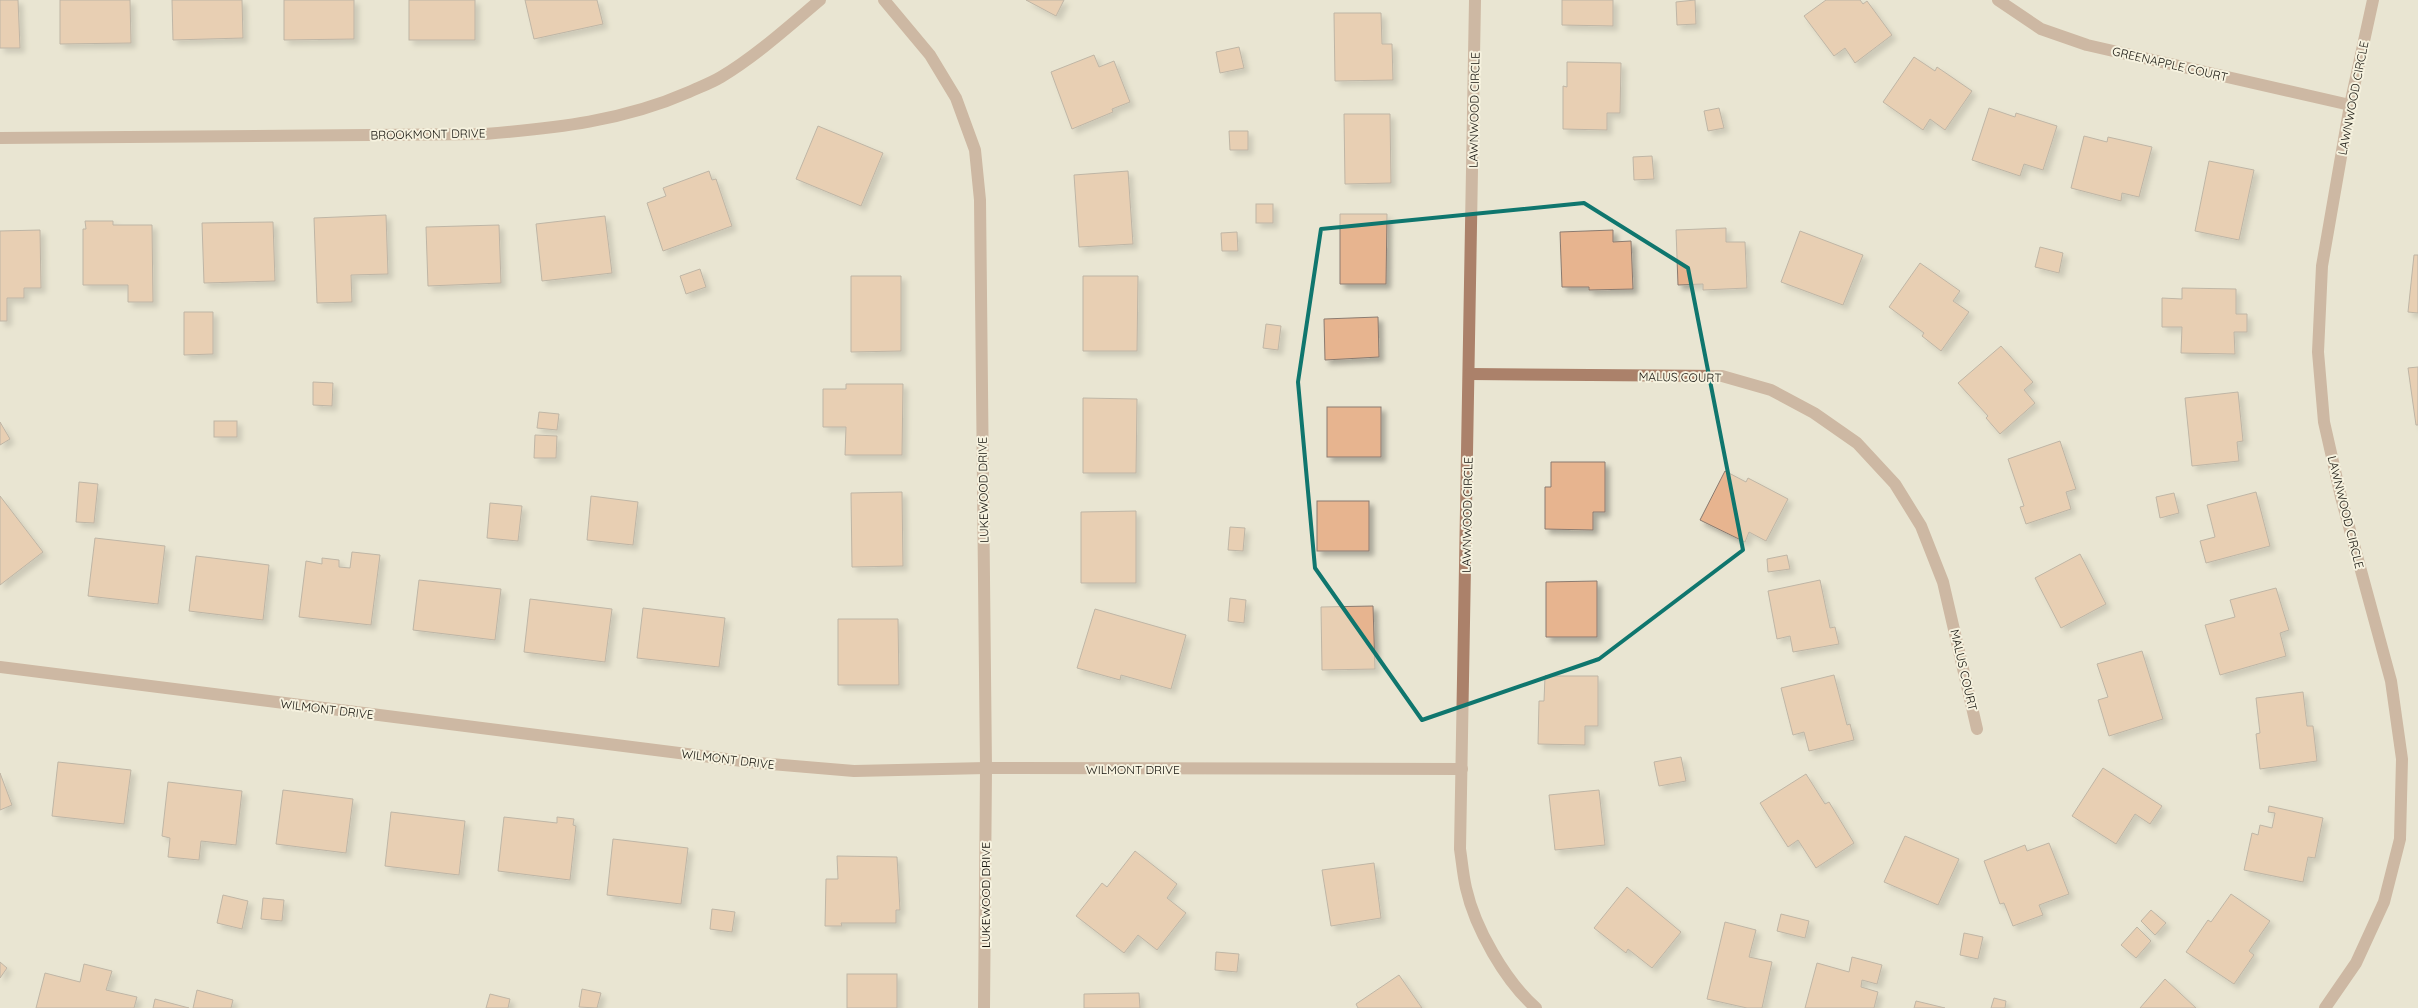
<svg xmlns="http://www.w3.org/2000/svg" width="2418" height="1008" font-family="Quicksand,sans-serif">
<defs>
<filter id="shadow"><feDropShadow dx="4.5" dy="4.5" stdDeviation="2.5" flood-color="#0004"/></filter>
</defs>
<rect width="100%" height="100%" fill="#e9e5d2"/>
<!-- building -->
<g fill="#e7b48f" stroke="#8b7b70" filter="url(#shadow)">
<polygon points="0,0 18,0 20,48 0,48"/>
<polygon points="60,0 130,0 131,43 60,44"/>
<polygon points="172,0 242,0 243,38 173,40"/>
<polygon points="284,0 354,0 354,39 284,40"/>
<rect x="409" y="0" width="66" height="40"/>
<polygon points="525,0 597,0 603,24 534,39"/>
<polygon points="1026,0 1064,0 1056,16"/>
<polygon points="1562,0 1613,0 1613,26 1562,25"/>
<polygon points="1695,0 1696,24 1677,25 1676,2"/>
<polygon points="1826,0 1860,0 1863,4 1867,1 1892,35 1855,63 1845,48 1834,56 1804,16"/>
<polygon points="1334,13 1381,13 1382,44 1392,44 1393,80 1335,81"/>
<polygon points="1239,47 1244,68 1220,73 1216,52"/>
<polygon points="1094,55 1099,67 1114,61 1130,102 1112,109 1113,112 1072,129 1051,72"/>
<polygon points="1914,57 1935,71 1937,67 1972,91 1945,130 1930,119 1923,130 1883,102"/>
<polygon points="1567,62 1621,63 1620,113 1607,113 1607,130 1563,129 1563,86 1567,87"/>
<polygon points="1719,108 1724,128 1708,131 1704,111"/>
<polygon points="1989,108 2015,117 2016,113 2057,126 2043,170 2024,164 2020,176 1972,160"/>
<polygon points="1344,114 1390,114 1391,183 1345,184"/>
<polygon points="818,126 883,153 861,206 796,179"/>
<polygon points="1229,131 1248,131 1248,150 1230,150"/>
<polygon points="2084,136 2107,142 2108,137 2152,147 2139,197 2122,193 2121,201 2071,188"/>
<polygon points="1652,156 1654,179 1634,180 1633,157"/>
<polygon points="2209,161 2254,170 2239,240 2195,231"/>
<polygon points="709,171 712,180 716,179 732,226 663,251 647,203 666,196 663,188"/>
<polygon points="1128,171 1133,244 1079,247 1074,175"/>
<rect x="1256" y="204" width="17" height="19"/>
<polygon points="1340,214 1387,214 1386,284 1340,284"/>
<polygon points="386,215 388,274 351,275 352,302 317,303 314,218"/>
<polygon points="605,216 612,273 542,281 536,224"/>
<polygon points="85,221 113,221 113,225 152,225 153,302 128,302 128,285 83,285 83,229 86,229"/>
<polygon points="273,222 275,281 204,283 202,223"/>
<polygon points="499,225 501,283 428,286 426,227"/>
<polygon points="1726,228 1726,242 1745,242 1747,288 1703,290 1703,284 1678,285 1676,230"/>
<polygon points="40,230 41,288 24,288 24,298 7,298 7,321 0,321 0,231"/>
<polygon points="1613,230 1613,242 1631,241 1633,289 1589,290 1589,287 1562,287 1560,232"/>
<polygon points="1800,231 1863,255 1843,305 1781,282"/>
<polygon points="1237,232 1238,251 1222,251 1221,233"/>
<polygon points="2040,247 2063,253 2059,273 2035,267"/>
<polygon points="2414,255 2418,255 2418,313 2408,312"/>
<polygon points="1920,263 1960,291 1953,301 1969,312 1941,351 1922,336 1924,333 1889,307"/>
<polygon points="700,269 706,287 686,294 680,276"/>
<polygon points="851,276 901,276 901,351 851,352"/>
<polygon points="1083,276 1138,276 1137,351 1083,351"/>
<polygon points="2182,288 2236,289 2236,314 2247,314 2247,332 2234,332 2235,354 2181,353 2182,327 2162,327 2162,298 2182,299"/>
<polygon points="184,312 213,312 213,354 184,355"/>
<polygon points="1378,317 1379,357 1325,360 1324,319"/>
<polygon points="1266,324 1281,326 1278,350 1263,348"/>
<polygon points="2001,346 2033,382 2024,390 2035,403 2000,434 1986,418 1988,416 1958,383"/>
<polygon points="2418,367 2418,425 2416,425 2408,368"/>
<polygon points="313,382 333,383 332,406 313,405"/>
<polygon points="846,384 903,384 902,455 845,455 846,427 823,427 823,389 846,389"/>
<polygon points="2238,392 2243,441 2237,442 2239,461 2192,466 2185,398"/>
<polygon points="1083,398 1137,399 1136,473 1083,473"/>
<rect x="1327" y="407" width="54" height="50"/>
<polygon points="539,412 559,414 557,430 537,428"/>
<rect x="214" y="421" width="23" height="16"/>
<polygon points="0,422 10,439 0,445"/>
<polygon points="535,435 557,436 556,458 534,458"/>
<polygon points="2060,441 2076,489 2066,492 2071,509 2026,524 2020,507 2024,506 2008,459"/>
<polygon points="1551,462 1605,462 1605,512 1593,512 1593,530 1545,529 1545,487 1551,487"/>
<polygon points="1725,471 1746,482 1748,478 1788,499 1766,541 1749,532 1745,542 1700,520"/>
<polygon points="79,482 98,484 94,523 76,522"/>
<polygon points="902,492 903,566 852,567 851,493"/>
<polygon points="2256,492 2270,546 2206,563 2200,541 2215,537 2207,505"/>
<polygon points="2174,493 2179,513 2160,518 2156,497"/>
<polygon points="0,496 43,552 0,585"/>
<polygon points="591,496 638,502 633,545 587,540"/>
<rect x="1317" y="501" width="52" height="50"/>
<polygon points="490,503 522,506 518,541 487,538"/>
<polygon points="1136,511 1136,583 1081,583 1081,512"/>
<polygon points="1230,527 1245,528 1243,551 1228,550"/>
<polygon points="95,538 165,546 158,604 88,596"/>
<polygon points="352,552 380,555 371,625 299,617 306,561 322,564 322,558 339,560 339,567 350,568"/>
<polygon points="2080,554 2106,604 2061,628 2035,578"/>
<polygon points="1787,555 1790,569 1768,572 1767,559"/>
<polygon points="196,556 269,565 263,620 189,611"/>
<polygon points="419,580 501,589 495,640 413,630"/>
<polygon points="1820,580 1830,628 1835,627 1839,644 1793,652 1790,636 1777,639 1768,591"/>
<polygon points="1597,581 1597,637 1546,637 1546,582"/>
<polygon points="2276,588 2289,630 2280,633 2286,656 2220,675 2205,625 2235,617 2230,600"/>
<polygon points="1230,598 1246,600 1244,623 1228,621"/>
<polygon points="530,599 612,609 605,662 524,652"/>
<polygon points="1373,606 1375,669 1322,670 1321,607"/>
<polygon points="643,608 725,618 719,667 637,658"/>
<polygon points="1095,609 1186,635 1171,689 1121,675 1120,680 1077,668"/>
<polygon points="838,619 898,619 899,685 838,685"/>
<polygon points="2142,651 2163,719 2109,736 2098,700 2108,697 2097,664"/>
<polygon points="1834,675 1847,725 1850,724 1854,740 1809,751 1804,732 1793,735 1781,688"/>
<polygon points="1545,676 1598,676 1598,726 1585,726 1585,745 1538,744 1539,701 1544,701"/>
<polygon points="2303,692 2307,726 2313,726 2317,761 2260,769 2256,734 2260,733 2256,698"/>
<polygon points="1681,757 1686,781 1659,786 1654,762"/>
<polygon points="58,762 131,770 124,824 52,816"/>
<polygon points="2103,768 2162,806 2150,824 2135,814 2116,844 2072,816"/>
<polygon points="0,773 12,805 0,810"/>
<polygon points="1806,774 1825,804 1829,802 1854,843 1816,868 1798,840 1788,847 1760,803"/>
<polygon points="168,782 242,791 236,845 201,841 199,860 168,857 170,838 162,836"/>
<polygon points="283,790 353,799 346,853 276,844"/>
<polygon points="1599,790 1605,845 1555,850 1549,795"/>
<polygon points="2269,806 2323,818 2315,858 2308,857 2303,882 2244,870 2252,833 2258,835 2260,825 2272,828 2275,813 2268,812"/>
<polygon points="391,812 465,821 459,875 385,866"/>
<polygon points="504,817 557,823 557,817 574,819 573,825 576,826 570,880 498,871"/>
<polygon points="1905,836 1959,859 1938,905 1884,882"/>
<polygon points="613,839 688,848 681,904 607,895"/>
<polygon points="2049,843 2069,894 2039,905 2043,915 2013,926 2004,903 2000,904 1984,861 2025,845 2027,851"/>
<polygon points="1135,851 1177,884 1167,898 1186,913 1157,950 1138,935 1124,953 1076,916 1102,883 1107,887"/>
<polygon points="837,856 897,857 900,910 896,910 896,923 841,923 842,926 825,926 826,879 838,879"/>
<polygon points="1374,863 1381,918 1331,926 1322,870"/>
<polygon points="1627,887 1681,932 1652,968 1628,949 1626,953 1594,928"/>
<polygon points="2231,894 2270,921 2249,951 2254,955 2234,984 2186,952 2208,920 2211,922"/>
<polygon points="223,895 248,901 242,929 217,923"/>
<polygon points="263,898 284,900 282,921 261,919"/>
<polygon points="712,909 735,912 732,932 710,929"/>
<polygon points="2151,910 2166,923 2155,935 2141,921"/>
<polygon points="1781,914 1809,921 1805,938 1777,931"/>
<polygon points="1725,922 1756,930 1749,957 1772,962 1762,1008 1747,1008 1707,999"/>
<polygon points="2137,927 2151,941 2136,958 2121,945"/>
<polygon points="1964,933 1983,937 1978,959 1960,955"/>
<polygon points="1216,952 1239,954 1237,972 1215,970"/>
<polygon points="1852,957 1882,965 1877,984 1862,980 1861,987 1878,992 1874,1008 1805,1008 1817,963 1849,972"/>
<polygon points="0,962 7,968 0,978"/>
<polygon points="84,964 112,971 106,990 137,997 134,1008 36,1008 45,973 80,982"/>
<rect x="847" y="974" width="50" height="34"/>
<polygon points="1399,975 1422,1008 1358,1008 1356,1004"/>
<polygon points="2165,979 2196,1008 2140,1008"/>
<polygon points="582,989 601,993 597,1008 579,1007"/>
<polygon points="197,990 233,1000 231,1008 193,1008"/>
<polygon points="1139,993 1140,1008 1084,1008 1084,994"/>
<polygon points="490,994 510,999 508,1008 486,1008"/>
<polygon points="1994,998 2006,1001 2005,1008 1991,1008"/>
<polygon points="155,999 189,1008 153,1008"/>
<polygon points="1916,1001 1945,1008 1914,1008"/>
</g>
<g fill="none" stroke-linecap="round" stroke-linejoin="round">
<!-- minor -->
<g stroke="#ab816a" stroke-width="12">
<polyline points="884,0 930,55 956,98 975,150 980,200 986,768 984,1008"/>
<path d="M1475,0L1460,849C1462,862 1463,875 1466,888C1475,928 1505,981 1536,1008"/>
<polyline points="1998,0 2041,29 2087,45 2350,105"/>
<path d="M0,138L485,134C557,128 623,121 689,92C700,87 711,83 721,77C756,56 788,27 820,0"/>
<polyline points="1470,374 1722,376 1771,390 1814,413 1857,443 1895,484 1921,526 1943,582 1977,729"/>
<polyline points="0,667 758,763 854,771 986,768 1462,769"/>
<polyline points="2325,1008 2356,963 2384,902 2400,839 2402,759 2391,681 2341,497 2324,422 2318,352 2322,266 2350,105 2373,0"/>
</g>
</g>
<!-- marked area -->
<path d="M0 0H2418V1008H0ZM1584,203L1688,268L1743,550L1599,659L1422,720L1315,568L1298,382L1321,229Z" fill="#e9e5d2" fill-opacity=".55" fill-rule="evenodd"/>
<path fill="none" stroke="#0f766e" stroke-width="4" stroke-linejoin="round" d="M1584,203L1688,268L1743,550L1599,659L1422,720L1315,568L1298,382L1321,229Z"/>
<g text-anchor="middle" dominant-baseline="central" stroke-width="4" stroke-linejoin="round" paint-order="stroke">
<!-- street labels -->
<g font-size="12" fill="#13110b" stroke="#f6f2df">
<text transform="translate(2170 64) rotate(13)">GREENAPPLE COURT</text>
<text transform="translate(2353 98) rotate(-79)">LAWNWOOD CIRCLE</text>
<text transform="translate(1474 110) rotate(-89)">LAWNWOOD CIRCLE</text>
<text transform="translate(428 134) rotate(-1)">BROOKMONT DRIVE</text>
<text transform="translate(1680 377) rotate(1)">MALUS COURT</text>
<text transform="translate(983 490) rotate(-91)">LUKEWOOD DRIVE</text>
<text transform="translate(2346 512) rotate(76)">LAWNWOOD CIRCLE</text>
<text transform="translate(1467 515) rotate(-89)">LAWNWOOD CIRCLE</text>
<text transform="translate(1964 670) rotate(77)">MALUS COURT</text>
<text transform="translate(327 709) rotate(7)">WILMONT DRIVE</text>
<text transform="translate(728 759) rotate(7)">WILMONT DRIVE</text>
<text x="1133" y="769">WILMONT DRIVE</text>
<text transform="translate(985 895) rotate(-90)">LUKEWOOD DRIVE</text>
</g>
</g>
</svg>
